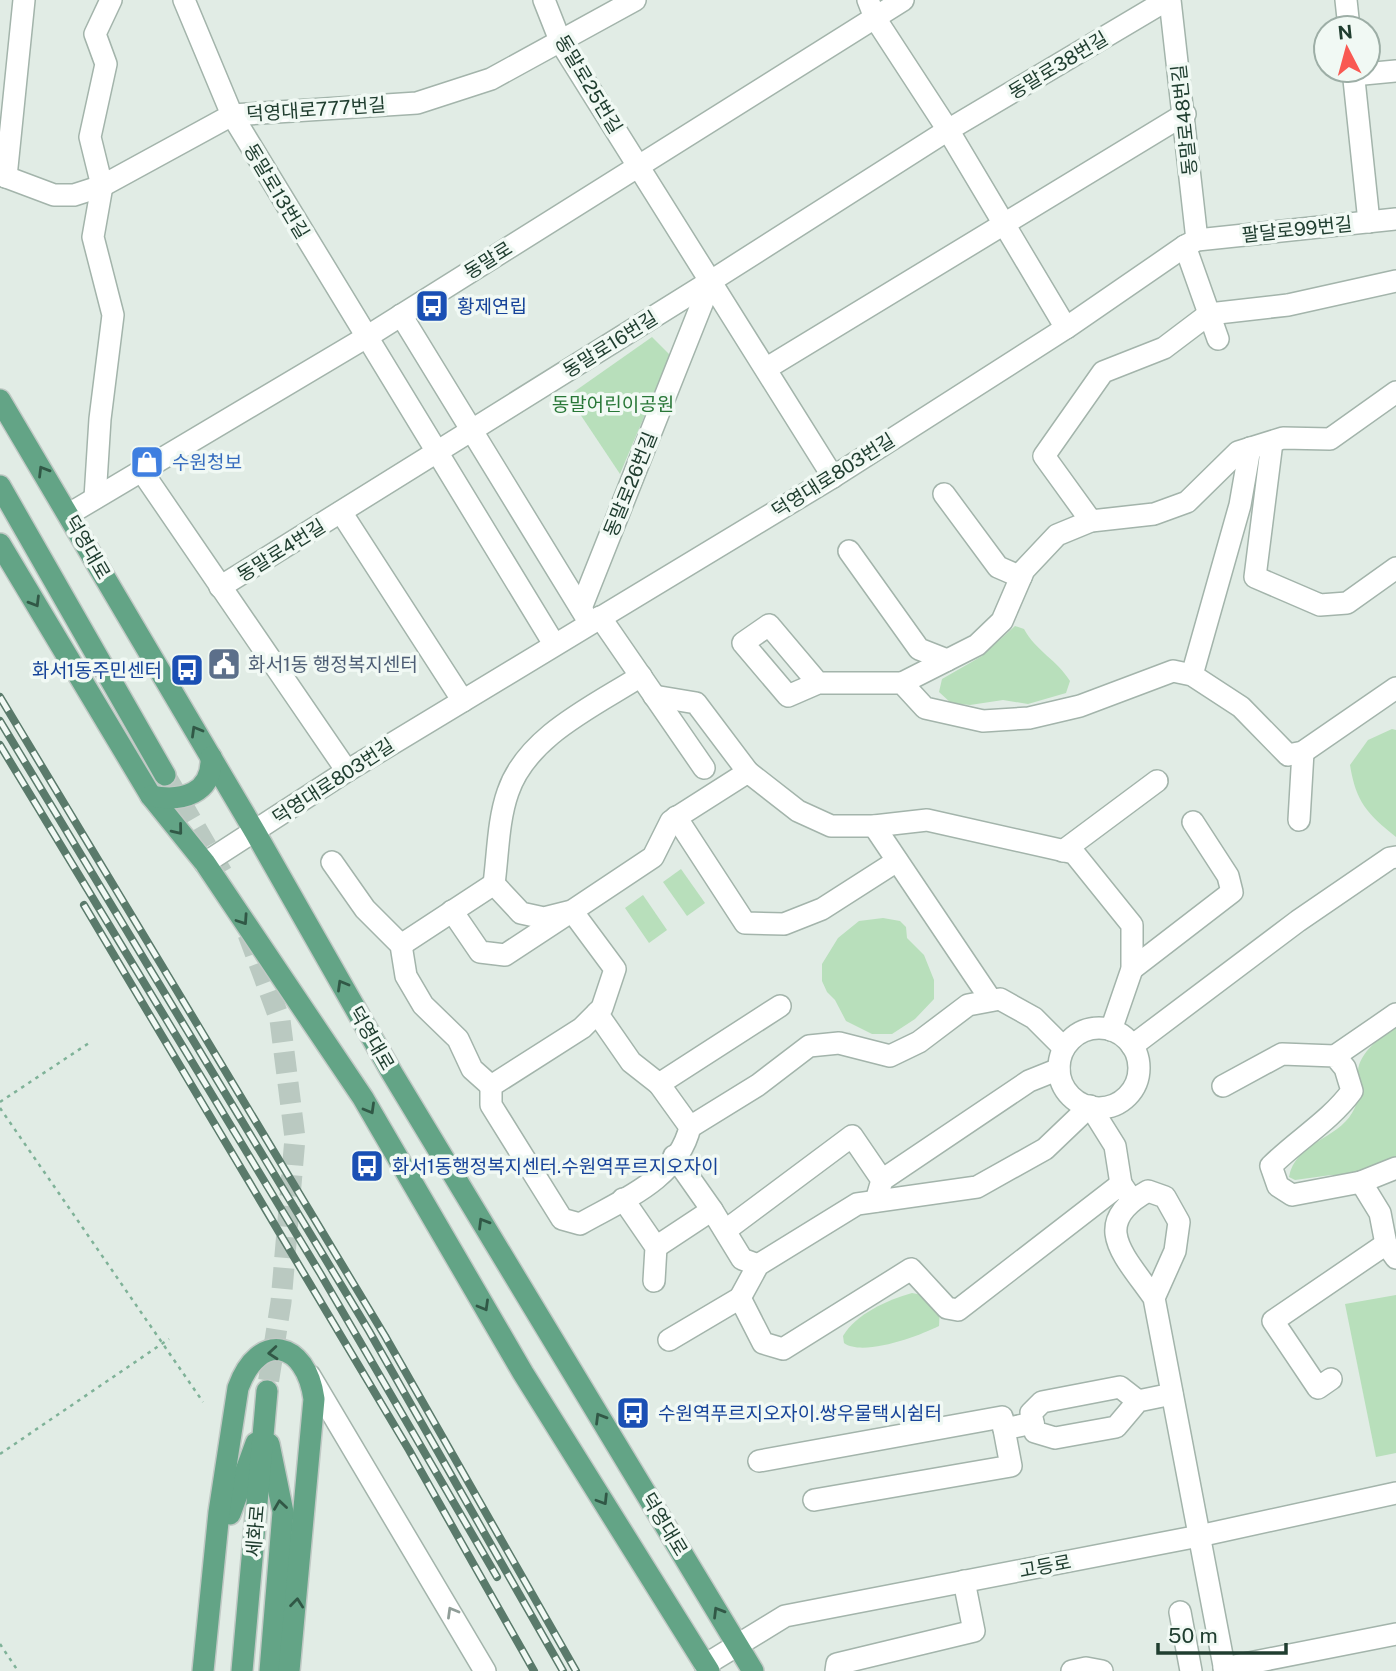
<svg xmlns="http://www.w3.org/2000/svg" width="1396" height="1671" font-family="'Public Sans','Noto Sans KR',sans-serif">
<rect width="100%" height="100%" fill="#e1ece5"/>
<!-- green -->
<g fill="#b8dfbb">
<polygon points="652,337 670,355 620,474 568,396"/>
<path d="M1015,626L1024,629C1036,651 1057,660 1070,681L1066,693L1028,704L1003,700L970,705L951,703L939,692L942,679L982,656Z"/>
<path d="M1392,729L1396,730V837C1367,814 1356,802 1350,765L1368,740Z"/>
<polygon points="681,869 705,903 687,916 663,882"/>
<polygon points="643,895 667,930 649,943 625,908"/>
<polygon points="883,918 900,921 906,927 907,938 924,955 934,980 934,999 915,1019 892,1034 872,1034 846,1021 835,1000 827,992 822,981 822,964 838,938 859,921"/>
<path d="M1396,1028V1157L1356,1175H1331L1295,1180L1289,1177C1295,1143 1337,1139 1352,1113C1362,1097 1357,1087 1358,1071C1359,1053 1382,1035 1396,1028Z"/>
<path d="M912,1293L928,1296L940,1308L939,1326C919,1336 863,1357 844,1343L843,1336C856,1314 887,1300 912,1293Z"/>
<polygon points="1396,1295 1396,1453 1376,1457 1345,1304"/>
</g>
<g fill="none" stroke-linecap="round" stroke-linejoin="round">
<!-- major-tunnel -->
<g stroke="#bac9c1" stroke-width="21" stroke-dasharray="21 10" stroke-linecap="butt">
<polyline points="165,775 222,873"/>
<polyline points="248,934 280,1020 295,1138 281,1302 267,1391"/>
</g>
<defs>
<g id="minor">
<polyline points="184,0 232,115 554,644"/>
<polyline points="544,0 561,43 833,477"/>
<polyline points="868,0 875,18 948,130 1066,328"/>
<polyline points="1170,0 1197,240"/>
<polyline points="1346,0 1349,28"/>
<polyline points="1353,70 1369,222"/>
<polyline points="1353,75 1396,71"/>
<polyline points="6,177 54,195 74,195 102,186 232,115 417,103 491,79 635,0"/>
<polyline points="6,177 24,0"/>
<polyline points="1185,246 1218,339"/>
<polyline points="401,315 586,617"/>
<polyline points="767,368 1185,114"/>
<polyline points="1272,442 1255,577 1320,605 1347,603 1396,568"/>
<polyline points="141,470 347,771"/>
<polyline points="944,494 998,567 1021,577"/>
<polyline points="95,498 100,419 113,315 93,237 102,186 90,137 106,64 95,34 111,0"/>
<polyline points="341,512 463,701"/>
<polyline points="69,514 365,338 903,0"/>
<polyline points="1091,521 1044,456 1103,372 1164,348 1209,314 1288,305 1396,281"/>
<polyline points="849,551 919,649 947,660"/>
<polyline points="220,587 711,281"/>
<polyline points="581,608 711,281 948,130 1167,0"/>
<polyline points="600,617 704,768"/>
<polyline points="1192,675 1240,505 1250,448"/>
<polyline points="818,683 769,625 743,643 788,696 818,683 902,683 925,708 983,721 1029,718 1080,706 1173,671 1192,675 1241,707 1288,755 1303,752 1396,688"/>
<polyline points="902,683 977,645 1002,621 1024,570 1057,535 1091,521 1154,514 1187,502 1238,452 1283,438 1330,439 1396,392"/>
<polyline points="654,696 696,703 748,772"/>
<polyline points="676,817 745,923 784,924 822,909 897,861"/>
<polyline points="1299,820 1303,752"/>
<polyline points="874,826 991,1000"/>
<polyline points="1063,851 1157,781"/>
<polyline points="332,862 365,909 401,945 406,976 423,1005 458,1039 472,1069 491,1086"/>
<polyline points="205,863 347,771 833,477 1066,328 1185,246 1197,240 1396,219"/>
<path d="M494,884C498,854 498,820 508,792C527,736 594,706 641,676"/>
<path d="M452,911L480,952L505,955L572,911L615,969L602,1008L582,1028L491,1086V1105L562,1219L580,1224C622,1200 678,1179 690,1127L659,1084"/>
<polyline points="401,945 494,884 521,913 544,918 572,911 653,857 671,821 748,772 798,811 831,826 874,826 927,820 1074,853 1132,925 1132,969 1111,1030"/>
<polyline points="1132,969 1232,892 1228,876 1193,822"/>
<polyline points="597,1013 631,1062 659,1084 780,1006"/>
<circle cx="1099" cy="1068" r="40"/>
<polyline points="1132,1046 1298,921 1390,858 1396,857"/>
<polyline points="1335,1056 1396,1014"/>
<path d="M1223,1086L1282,1054L1335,1056L1345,1068L1352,1091C1330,1121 1297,1140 1271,1166L1278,1186L1292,1195L1361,1182L1380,1213L1386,1244"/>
<polyline points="690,1127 758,1085 809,1046 839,1043 890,1056 919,1042 968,1005 1000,999 1034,1018 1064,1048"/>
<polyline points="674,1156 712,1210"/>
<polyline points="882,1180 1029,1081 1059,1069"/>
<polyline points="1361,1182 1396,1168"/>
<polyline points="623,1199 656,1247 654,1281"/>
<polyline points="726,1230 852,1136 882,1180 876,1201"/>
<polyline points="656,1247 712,1210 742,1259 758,1265"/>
<polyline points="740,1298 758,1265 857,1204 977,1187 1045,1149 1090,1106 1115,1146 1121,1184"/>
<path d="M1154,1298L1175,1251L1179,1222L1165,1197L1148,1191C1088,1224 1125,1256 1154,1298L1225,1671"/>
<polyline points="669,1340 740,1298 763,1343 783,1349 911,1269 947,1308 958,1310 1121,1184 1132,1200"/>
<polyline points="310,1376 485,1671"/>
<polyline points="1331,1379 1318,1388 1273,1321 1386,1244 1396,1258"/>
<polyline points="1138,1401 1120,1387 1042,1402 1031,1413 1035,1432 1055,1438 1116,1427 1138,1401 1172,1394"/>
<polyline points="759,1461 1002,1417 1004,1429 1033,1423"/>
<polyline points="814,1500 1011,1466 1004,1429"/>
<polyline points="1180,1612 1191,1671"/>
<polyline points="705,1665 785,1616 1199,1536 1396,1493"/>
<polyline points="1224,1668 1396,1634"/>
<polyline points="836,1671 837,1664 974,1631 964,1581"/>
<polyline points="1072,1671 1086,1668 1102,1671"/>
</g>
<g id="major">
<polyline points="0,400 255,832 392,1073 753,1671"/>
<polyline points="0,486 165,775"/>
<polyline points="0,544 151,796 205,863 363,1098 523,1373 709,1671"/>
<path d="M151,796C182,802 213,794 211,757"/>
<polyline points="269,1444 283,1512 270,1671"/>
<polyline points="230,1514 256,1443"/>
<path d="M203,1671L219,1512L238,1388C259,1330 306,1341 314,1399L289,1671"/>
<polyline points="242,1671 267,1391"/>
</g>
</defs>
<!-- minor casing -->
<use href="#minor" stroke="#a3b4ab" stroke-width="24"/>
<!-- major casing -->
<use href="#major" stroke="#c1c9c5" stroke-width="24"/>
<!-- path -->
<g stroke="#7fb298" stroke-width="2.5" stroke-dasharray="3.5 5" stroke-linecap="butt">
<polyline points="0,1102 89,1043"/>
<polyline points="0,1108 203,1402"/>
<polyline points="0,1454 169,1339"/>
<polyline points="0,1644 18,1671"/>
</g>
<!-- minor -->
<use href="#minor" stroke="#fff" stroke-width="21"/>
<!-- major -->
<use href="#major" stroke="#63a486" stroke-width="21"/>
<defs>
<g id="rail">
<polyline points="0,697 385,1336 576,1671"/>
<polyline points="0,721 369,1331 563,1671"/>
<polyline points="0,745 320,1273 497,1577"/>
<polyline points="84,905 409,1450 534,1671"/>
</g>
</defs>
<!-- rail casing -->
<use href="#rail" stroke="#5a7a6b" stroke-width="8"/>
<!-- rail -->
<use href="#rail" stroke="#f1f9f4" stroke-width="5" stroke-dasharray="16" stroke-linecap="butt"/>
</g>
<!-- one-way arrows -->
<defs><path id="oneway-chevron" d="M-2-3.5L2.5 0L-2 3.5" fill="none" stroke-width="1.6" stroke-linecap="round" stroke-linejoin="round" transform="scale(1.75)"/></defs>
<g stroke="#315846">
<use href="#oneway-chevron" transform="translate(43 471) rotate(-121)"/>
<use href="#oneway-chevron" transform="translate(35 602) rotate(59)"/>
<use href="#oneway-chevron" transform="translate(196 731) rotate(-120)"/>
<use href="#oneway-chevron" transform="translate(178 830) rotate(51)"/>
<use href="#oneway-chevron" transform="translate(243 920) rotate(56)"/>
<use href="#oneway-chevron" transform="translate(342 985) rotate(-120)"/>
<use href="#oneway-chevron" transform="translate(370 1109) rotate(60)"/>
<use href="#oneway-chevron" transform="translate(483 1223) rotate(-121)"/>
<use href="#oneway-chevron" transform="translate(484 1306) rotate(60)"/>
<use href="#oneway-chevron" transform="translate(273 1353) rotate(175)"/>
<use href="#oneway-chevron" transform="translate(600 1418) rotate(-121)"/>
<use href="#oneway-chevron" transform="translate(603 1500) rotate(58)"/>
<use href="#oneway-chevron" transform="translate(280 1505) rotate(-98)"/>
<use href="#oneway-chevron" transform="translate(297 1603) rotate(-84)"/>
<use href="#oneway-chevron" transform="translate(718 1612) rotate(-121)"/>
</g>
<use stroke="#909e98" href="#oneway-chevron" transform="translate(452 1612) rotate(-120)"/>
<!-- icons -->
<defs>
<symbol id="bus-square" viewBox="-11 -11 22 22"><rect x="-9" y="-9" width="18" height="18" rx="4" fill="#1a4fb4" stroke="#f1f9f4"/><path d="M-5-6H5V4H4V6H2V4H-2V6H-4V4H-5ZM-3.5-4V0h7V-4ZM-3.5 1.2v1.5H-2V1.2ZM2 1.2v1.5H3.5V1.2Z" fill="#fff"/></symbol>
<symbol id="shop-square" viewBox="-11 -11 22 22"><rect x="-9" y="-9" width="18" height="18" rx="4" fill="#3f7fe0" stroke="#f1f9f4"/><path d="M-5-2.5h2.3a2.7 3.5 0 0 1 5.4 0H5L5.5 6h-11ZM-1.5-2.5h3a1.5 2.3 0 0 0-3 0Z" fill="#fff"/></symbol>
<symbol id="civic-square" viewBox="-11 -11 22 22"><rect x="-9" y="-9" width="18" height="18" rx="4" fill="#5c6f8a" stroke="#f1f9f4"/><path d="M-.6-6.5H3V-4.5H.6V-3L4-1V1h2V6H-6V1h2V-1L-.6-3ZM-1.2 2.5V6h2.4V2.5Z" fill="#fff"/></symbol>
</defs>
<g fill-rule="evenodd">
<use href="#bus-square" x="413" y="287" width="38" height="38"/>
<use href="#shop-square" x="128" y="443" width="38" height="38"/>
<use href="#civic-square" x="205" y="645" width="38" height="38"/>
<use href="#bus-square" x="168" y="651" width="38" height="38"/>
<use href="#bus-square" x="348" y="1147" width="38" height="38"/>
<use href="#bus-square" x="614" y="1394" width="38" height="38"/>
</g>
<g text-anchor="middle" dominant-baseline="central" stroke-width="7" stroke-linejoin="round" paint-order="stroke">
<!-- street labels -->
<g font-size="19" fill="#203e30" stroke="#f1f9f4">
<text transform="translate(1058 65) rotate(-31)">동말로38번길</text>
<text transform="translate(589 84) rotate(59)">동말로25번길</text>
<text transform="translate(316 109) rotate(-4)">덕영대로777번길</text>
<text transform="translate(1184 120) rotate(-96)">동말로48번길</text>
<text transform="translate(277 191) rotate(59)">동말로13번길</text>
<text transform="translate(1297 229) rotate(-6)">팔달로99번길</text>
<text transform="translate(488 260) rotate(-32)">동말로</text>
<text transform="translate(610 344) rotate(-32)">동말로16번길</text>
<text transform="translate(833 475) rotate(-32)">덕영대로803번길</text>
<text transform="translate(630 484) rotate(-68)">동말로26번길</text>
<text transform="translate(88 547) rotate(60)">덕영대로</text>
<text transform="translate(281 550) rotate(-32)">동말로4번길</text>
<text transform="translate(333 781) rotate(-33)">덕영대로803번길</text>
<text transform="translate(372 1038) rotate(60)">덕영대로</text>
<text transform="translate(665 1524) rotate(59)">덕영대로</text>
<text transform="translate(255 1531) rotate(-85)">세화로</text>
<text transform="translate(1045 1566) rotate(-11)">고등로</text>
</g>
<!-- transit labels -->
<g font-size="19" fill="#164399" stroke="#f1f9f4" text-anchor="start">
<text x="457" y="306">황제연립</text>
<text x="162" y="670" text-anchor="end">화서1동주민센터</text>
<text x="392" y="1166">화서1동행정복지센터.수원역푸르지오자이</text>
<text x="658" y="1413">수원역푸르지오자이.쌍우물택시쉼터</text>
</g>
<!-- park labels -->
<g font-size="19" fill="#287737" stroke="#f1f9f4">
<text x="613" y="404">동말어린이공원</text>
</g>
<!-- shop labels -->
<g font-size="19" fill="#366cbe" stroke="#f1f9f4" text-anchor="start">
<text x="172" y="462">수원청보</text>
</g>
<!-- service labels -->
<g font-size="19" fill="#4e5e75" stroke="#f1f9f4" text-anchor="start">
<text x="248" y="664">화서1동 행정복지센터</text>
</g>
</g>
<!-- north arrow -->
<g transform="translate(1347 49) rotate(354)"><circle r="33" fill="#f1f9f4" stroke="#9daea6" stroke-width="2"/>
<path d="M0-5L12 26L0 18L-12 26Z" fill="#f95952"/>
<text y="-10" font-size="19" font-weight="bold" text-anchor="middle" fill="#203e30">N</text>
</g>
<!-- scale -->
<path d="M1158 1643v10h128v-10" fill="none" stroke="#203e30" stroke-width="3.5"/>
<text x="1168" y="1643" font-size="21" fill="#203e30" stroke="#f1f9f4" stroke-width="5" paint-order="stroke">50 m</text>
</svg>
